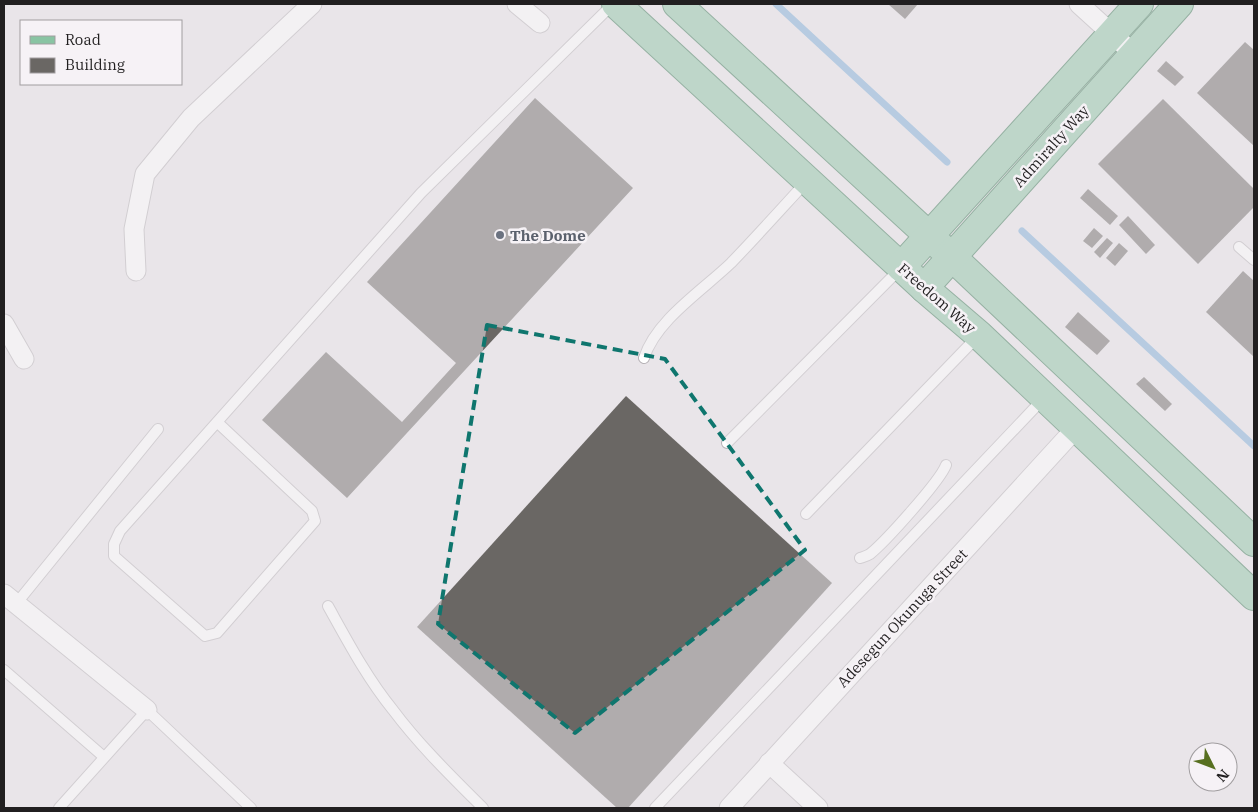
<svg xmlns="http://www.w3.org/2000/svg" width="1258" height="812" font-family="'IBM Plex Serif',serif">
<rect width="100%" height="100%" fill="#e9e5e9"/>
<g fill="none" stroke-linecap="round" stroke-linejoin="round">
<!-- stream -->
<g stroke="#7aacd7" stroke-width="7">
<polyline points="776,4 947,162"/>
<polyline points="1022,231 1254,446"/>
</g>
</g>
<!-- building -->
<g fill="#6a6764">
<polygon points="888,4 918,4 905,19"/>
<polygon points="1245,42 1254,50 1254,146 1197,93"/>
<polygon points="1166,61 1184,77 1175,86 1157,71"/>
<polygon points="535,98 633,188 347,498 262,420 326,352 402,422 456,363 367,282"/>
<polygon points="1163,99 1254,189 1254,207 1198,264 1098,164"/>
<polygon points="1088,189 1118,216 1110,225 1080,198"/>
<polygon points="1128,216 1155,245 1146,254 1119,225"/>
<polygon points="1094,228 1103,236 1092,248 1083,241"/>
<polygon points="1107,238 1113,243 1100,258 1094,252"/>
<polygon points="1119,243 1128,251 1115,266 1106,258"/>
<polygon points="1243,271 1254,281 1254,357 1206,312"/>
<polygon points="1078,312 1110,341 1097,355 1065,327"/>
<polygon points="1144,377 1172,404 1165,411 1136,384"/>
<polygon points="626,396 832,583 628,808 617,808 417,627"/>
</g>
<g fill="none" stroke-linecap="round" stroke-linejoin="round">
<defs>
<g id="service">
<polyline points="1239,247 1254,260"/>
<path d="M644,358C656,320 703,290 731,263C757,236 782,208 807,181"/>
<polyline points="217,422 312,511 315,521 217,633 205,636 114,556 114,544 120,531 421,193 613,4"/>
<polyline points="727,443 901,268"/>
<polyline points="806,514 978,336"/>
<path d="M860,558C863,557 867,556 870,554C886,541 940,481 946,465"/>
<polyline points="16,604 158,429"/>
<path d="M328,606C348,642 367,678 393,710C420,746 452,777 483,808"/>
<polyline points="4,670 104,757"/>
<polyline points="59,808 147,710 251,808"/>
<polyline points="655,808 1043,399"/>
</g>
<g id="minor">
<polyline points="517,4 540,23"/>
<polyline points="1079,4 1134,54"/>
<polyline points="136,271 134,229 145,174 191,118 312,4"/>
<polyline points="4,324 24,359"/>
<polyline points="4,594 147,710"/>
<polyline points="769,763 818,808"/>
<polyline points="729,808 1076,428"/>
</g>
<g id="primary">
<polyline points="616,4 924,288 979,335 1254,596"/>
<polyline points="677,4 952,257 1254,542"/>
<polyline points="901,267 1139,4"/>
<polyline points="924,288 1179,4"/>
</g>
</defs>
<!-- service casing -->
<use href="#service" stroke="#b6b2b6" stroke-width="12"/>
<!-- minor casing -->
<use href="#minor" stroke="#b6b2b6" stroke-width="21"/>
<!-- primary casing -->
<use href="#primary" stroke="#31714d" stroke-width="30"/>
<!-- service -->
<use href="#service" stroke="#fff" stroke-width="10"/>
<!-- minor -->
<use href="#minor" stroke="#fff" stroke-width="19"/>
<!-- primary -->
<use href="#primary" stroke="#89c4a3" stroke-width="28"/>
</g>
<!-- marked area -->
<path d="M0 0H1258V812H0ZM487,325L665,359L805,550L575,733L438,624Z" fill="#e9e5e9" fill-opacity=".55" fill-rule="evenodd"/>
<path fill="none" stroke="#0f766e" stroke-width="4" stroke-dasharray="10 6" stroke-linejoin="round" d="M487,325L665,359L805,550L575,733L438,624Z"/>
<!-- markers -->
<circle fill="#6b7280" stroke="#f6f2f6" stroke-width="2" cx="500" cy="235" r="5"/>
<g text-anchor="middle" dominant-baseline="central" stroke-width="5" stroke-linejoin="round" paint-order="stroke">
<!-- street labels -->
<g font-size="15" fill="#211f20" stroke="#f6f2f6">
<text transform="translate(1051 146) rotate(-48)">Admiralty Way</text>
<text transform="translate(937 298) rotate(41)">Freedom Way</text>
<text transform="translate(902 618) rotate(-47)">Adesegun Okunuga Street</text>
</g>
<!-- worship labels -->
<g font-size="15" font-weight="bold" fill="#5b616d" stroke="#f6f2f6" text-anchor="start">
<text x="510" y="235">The Dome</text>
</g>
</g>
<!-- border -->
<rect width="1258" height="812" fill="none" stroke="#211f20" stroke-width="10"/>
<!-- legend -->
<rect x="20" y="20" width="162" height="65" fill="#f6f2f6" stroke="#a19ea0"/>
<rect x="30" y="36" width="25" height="8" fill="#89c4a3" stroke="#a19ea0"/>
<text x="65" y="45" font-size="15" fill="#211f20">Road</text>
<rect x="30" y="58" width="25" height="15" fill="#6a6764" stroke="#a19ea0"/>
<text x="65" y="70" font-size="15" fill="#211f20">Building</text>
<!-- north arrow -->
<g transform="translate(1213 767) rotate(132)"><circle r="24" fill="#f6f2f6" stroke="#a19ea0"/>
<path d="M0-4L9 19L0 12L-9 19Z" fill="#576f20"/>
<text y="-8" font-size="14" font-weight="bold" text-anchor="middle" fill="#211f20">N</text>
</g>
</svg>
